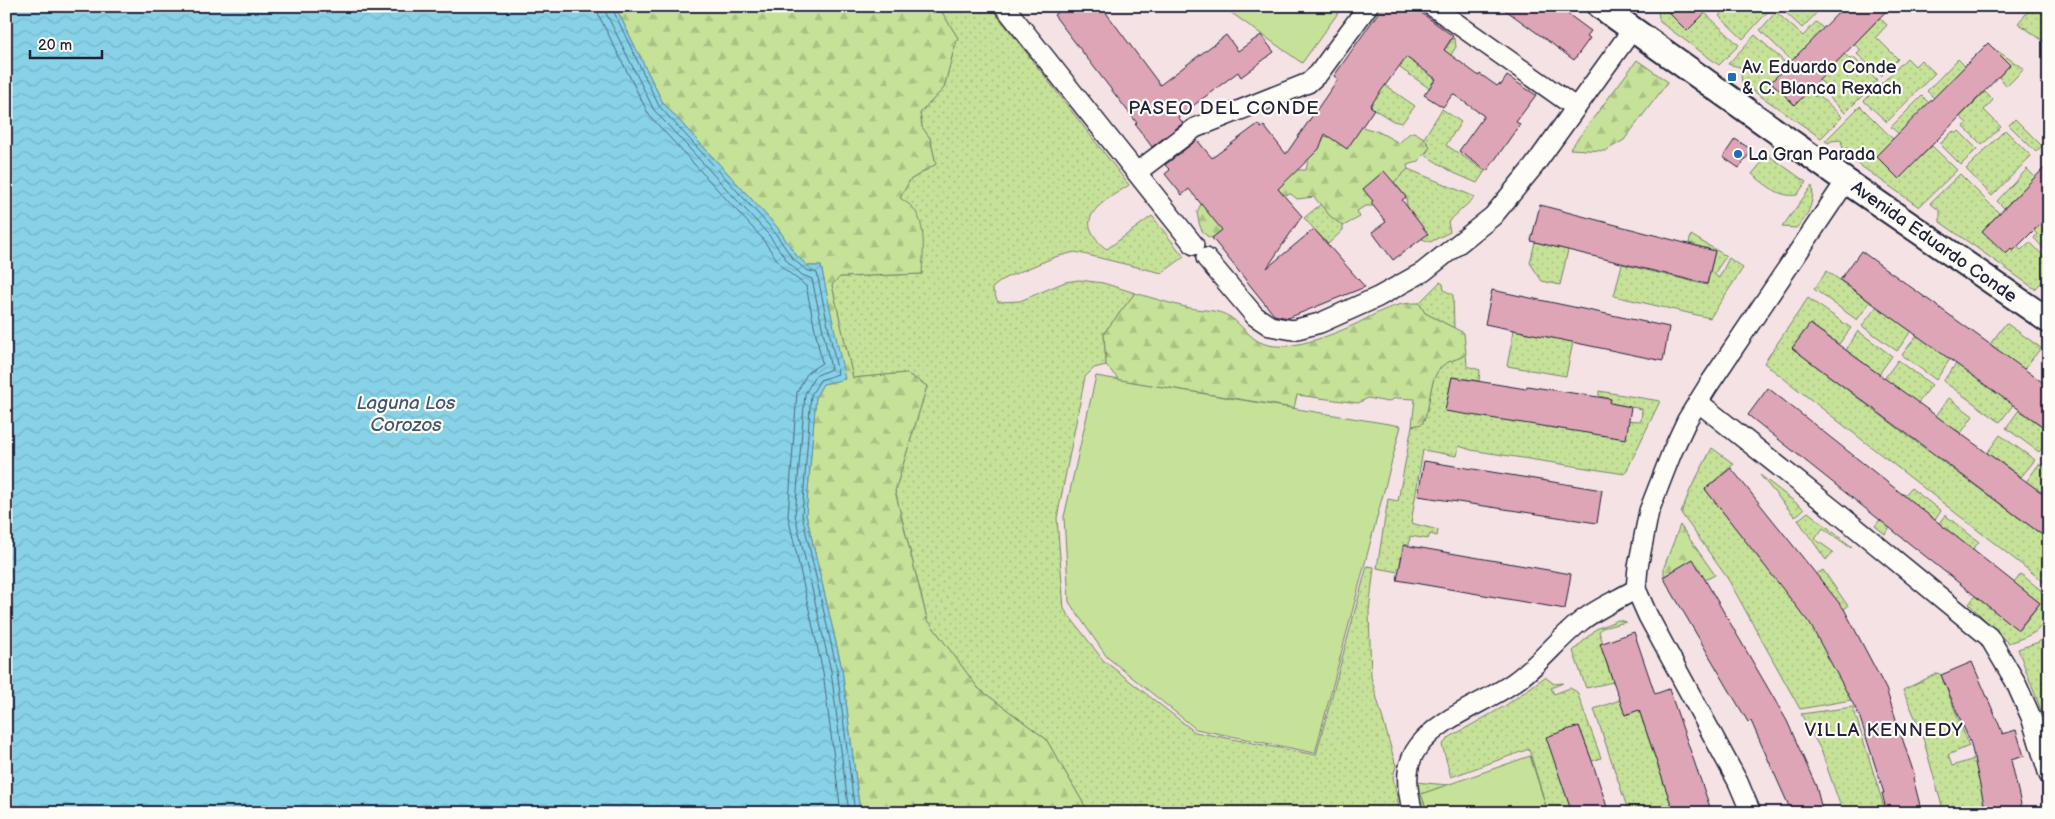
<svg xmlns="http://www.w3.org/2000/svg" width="2055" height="819" font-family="'Balsamiq Sans',sans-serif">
<defs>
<pattern id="grass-dots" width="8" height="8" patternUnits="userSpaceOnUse" patternTransform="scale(1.25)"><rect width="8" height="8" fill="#c6e198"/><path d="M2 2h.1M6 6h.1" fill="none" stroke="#aac184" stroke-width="1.8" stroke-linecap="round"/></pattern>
<pattern id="forest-firs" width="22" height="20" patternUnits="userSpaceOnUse" patternTransform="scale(1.25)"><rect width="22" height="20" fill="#c6e198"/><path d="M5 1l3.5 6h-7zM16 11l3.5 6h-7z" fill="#aac184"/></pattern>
<pattern id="water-waves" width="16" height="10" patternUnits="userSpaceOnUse" patternTransform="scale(1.25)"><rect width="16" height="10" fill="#87d2e7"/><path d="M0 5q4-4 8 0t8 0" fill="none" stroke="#74b4c7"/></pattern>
</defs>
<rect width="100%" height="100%" fill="#f4e2e4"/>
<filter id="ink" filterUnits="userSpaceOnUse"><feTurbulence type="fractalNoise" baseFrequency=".02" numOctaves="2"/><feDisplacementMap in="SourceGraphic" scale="10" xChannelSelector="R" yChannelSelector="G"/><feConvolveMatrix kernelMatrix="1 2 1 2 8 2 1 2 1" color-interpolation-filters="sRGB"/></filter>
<g filter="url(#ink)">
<!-- grass -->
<g fill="url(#grass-dots)" stroke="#74826a">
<path d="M938,6H990L1129,185C1115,195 1080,211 1092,232C1096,239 1100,245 1107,249L1152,216L1184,257L1162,273L1075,252L1055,257L1005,278L992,288L998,302L1020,301L1065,282L1079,280L1103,283L1135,293L1104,333L1106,365L1094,368L1085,377L1057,518L1064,609L1103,660L1195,732L1316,755L1367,566L1374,567L1369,611L1371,677L1396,766L1393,777L1400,813H1089L1046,739L978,688L927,619L895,491L927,386L906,373L853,378L832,285L839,277L922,274L913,208L900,198L910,180L936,164L930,138L922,127L920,113L944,88L954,49L958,38Z"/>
<polygon points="1660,6 1667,6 1665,9 1687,31 1705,13 1739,45 1719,65 1660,22 1658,12"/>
<polygon points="1713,6 1769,6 1771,8 1743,39 1719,16 1721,14"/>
<polygon points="1782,6 1823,6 1802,28 1781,8"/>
<polygon points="2033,6 2045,6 2049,9 2049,45 2018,23"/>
<polygon points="1776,12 1803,36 1816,22 1824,29 1792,61 1760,30"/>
<polygon points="1880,18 1887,25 1876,37 1898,59 1881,76 1857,54 1861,50 1854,44"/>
<polygon points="1755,35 1788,65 1771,82 1794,105 1809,91 1815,97 1818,94 1842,117 1821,138 1742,83 1740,67 1728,64"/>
<polygon points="1453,38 1455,39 1456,47 1429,88 1400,68 1406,57 1428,73"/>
<polygon points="1993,48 2024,69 2007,86 1999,77 2010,65"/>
<polygon points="1844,54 1850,59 1853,57 1877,81 1845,113 1822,90 1826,86 1819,80"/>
<polygon points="1907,58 1915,66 1921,60 1935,73 1887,122 1864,101"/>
<polygon points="1958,59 1965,66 1934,98 1927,91"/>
<polygon points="1383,84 1415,106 1402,123 1393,121 1372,108 1371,104"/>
<polygon points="1985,92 1993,100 1984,110 2001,127 1982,145 1964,127 1967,123 1960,117"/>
<polygon points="1922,96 1929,103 1899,134 1891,127"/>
<polygon points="1860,106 1893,139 1899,178 1932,146 1957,170 1919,207 1844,154 1841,140 1831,141 1829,143 1825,141"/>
<polygon points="1442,109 1461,122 1446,145 1485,171 1477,183 1454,173 1425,155 1430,147 1424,138"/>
<polygon points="2015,119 2042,146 2036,152 2009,125"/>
<polygon points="2005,130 2031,156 1992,196 1966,169"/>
<polygon points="1953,131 1956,134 1959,131 1977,149 1961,165 1940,144"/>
<path d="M1768,155L1806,182L1797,195C1779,198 1765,184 1752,174Z"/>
<polygon points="1408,169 1475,197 1448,222 1450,232 1430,242 1422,239 1427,234 1407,206 1406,197 1394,182"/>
<polygon points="2027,169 2035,177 2004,208 1997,201"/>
<polygon points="1960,174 1999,213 1982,231 2013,251 2017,247 2021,250 2030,242 2049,262 2049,275 2035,289 1940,222 1940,211 1930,203"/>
<path d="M1812,186C1815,202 1807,218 1796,228L1782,227Z"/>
<polygon points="1321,204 1330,216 1343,226 1343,230 1328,244 1304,218"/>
<polygon points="2049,215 2049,254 2034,238 2037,234 2034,231"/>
<polygon points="1691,235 1726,256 1714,274 1719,278 1729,258 1743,268 1710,318 1614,296 1622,264 1707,285 1715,251 1689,243"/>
<polygon points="1535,242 1568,250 1560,285 1542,281 1530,263"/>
<polygon points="1827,271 1870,302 1857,320 1814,289"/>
<polygon points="1440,282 1443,284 1444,290 1453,295 1454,328 1425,313 1419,303"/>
<polygon points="1808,298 1851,328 1839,344 1810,324 1792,348 1928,451 1947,425 1936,416 1949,398 1973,416 1961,433 1955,429 1935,456 2049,540 2049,586 1764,363"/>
<polygon points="1877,306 1911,331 1897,351 1862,326"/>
<polygon points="2006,323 2041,348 2024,369 2013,405 2000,422 1943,381 1956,364 1977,378 1998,350 1990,344"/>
<polygon points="1514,330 1573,342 1566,376 1507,366"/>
<polygon points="1858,331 1892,356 1879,374 1846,350"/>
<polygon points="1917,335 1950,359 1936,380 1902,355"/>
<path d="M1466,354L1467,366L1480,370L1479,381L1452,377L1445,411L1641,421L1642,409L1610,403L1611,399L1599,396V391L1660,401L1625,474L1471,450L1459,446L1457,456L1423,450L1411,523L1438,530L1437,536L1430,534L1428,539L1410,536L1409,545H1403L1399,572L1377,568L1388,499L1398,501L1412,426L1422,424C1432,408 1427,381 1441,367C1448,360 1458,360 1466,354Z"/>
<polygon points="1898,360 1932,385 1918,403 1884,379"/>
<polygon points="2019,410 2049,431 2049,439 2039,452 2006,428"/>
<polygon points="2000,435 2035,460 2021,477 1987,453"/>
<polygon points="1712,448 1734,464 1705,489 1809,621 1815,575 1823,570 1848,606 1844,609 1851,700 1800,709 1728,579 1681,513 1690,490"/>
<polygon points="2039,464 2049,471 2049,498 2026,482"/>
<polygon points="1760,475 1804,509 1795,517"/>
<polygon points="1911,488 1941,511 1935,520 1911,501 1885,534 1875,526 1901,493 1905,495"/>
<polygon points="1808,512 1852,547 1851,548 1823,528 1815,539 1833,552 1826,560 1798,520"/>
<polygon points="1945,515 1979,542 1972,550 1939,523"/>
<path d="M2021,574L2049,597C2049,629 2036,634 2008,643L1969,604L1975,596L2019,630L2040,603L2014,583Z"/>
<polygon points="1618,620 1626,622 1602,628 1599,632 1603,643 1600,644 1613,682 1586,688 1573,651 1596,629"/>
<polygon points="2049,629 2049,732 2018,649 2039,642"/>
<polygon points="1938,673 1941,675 1969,746 1948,755 1952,766 1978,758 1986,813 1944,813 1921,731 1903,690"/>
<polygon points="1545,677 1554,684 1563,683 1551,688 1554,694 1570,688 1577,692 1601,758 1592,761 1579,726 1547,737 1572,813 1548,813 1529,749 1451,777 1442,745 1450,737 1505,706"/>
<polygon points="1620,700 1625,715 1639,710 1674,813 1629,813 1594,709"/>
<polygon points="1853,707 1886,813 1843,813 1821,750 1801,714"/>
<polygon points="1415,782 1448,785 1421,794 1428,813 1421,813"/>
</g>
<!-- forest -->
<g fill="url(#forest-firs)" stroke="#74826a">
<path d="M615,6H938L958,38L954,49L944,88L920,113L922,127L930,138L936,164L910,180L900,198C904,201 910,204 913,208C927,224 923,255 922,274L840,277L832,285L853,378L906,373L927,386L895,491L927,619L978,688L1046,739L1089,813H860L842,669L806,514L816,396L823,384L844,379L821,266H808L796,255L777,227L663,103Z"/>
<polygon points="1637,60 1668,82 1624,140 1605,151 1570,149"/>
<polygon points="1362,127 1379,132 1399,143 1410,133 1414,132 1424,138 1430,147 1418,162 1407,165 1408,169 1394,182 1392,197 1381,206 1365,206 1357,211 1360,217 1343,226 1330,216 1314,197 1297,199 1291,194 1284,195 1278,189 1271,194 1296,170 1306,170 1310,152 1324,136 1329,137"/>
<path d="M1259,202L1212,238C1200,235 1199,223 1197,212L1201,204Z"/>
<path d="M1135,293C1153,298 1171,304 1190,308C1204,311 1218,309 1230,317C1238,322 1243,329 1250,335C1260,346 1279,348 1293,345C1314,342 1339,332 1358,323C1379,312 1395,302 1419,303L1425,313L1464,333L1466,354C1458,360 1448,360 1441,367C1427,382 1432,408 1422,424L1412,426L1415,399L1396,398L1387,402L1368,398L1358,403L1297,395L1294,408L1119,380L1106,365L1104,333Z"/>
<polygon points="1680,525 1715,575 1705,580 1693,560 1664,576 1664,567"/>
</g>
<!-- green -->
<g fill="#c6e198" stroke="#74826a">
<polygon points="1228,6 1343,6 1302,63 1226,9"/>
<polygon points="1096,376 1401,426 1315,753 1196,729 1107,657 1069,602 1064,517"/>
<polygon points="1530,756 1548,813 1428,813 1421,794"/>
</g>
<!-- water -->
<polygon fill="url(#water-waves)" stroke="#5f8ca2" points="6,6 615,6 663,103 777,227 796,255 808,266 821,266 845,379 823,384 816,396 806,514 842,669 860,813 6,813"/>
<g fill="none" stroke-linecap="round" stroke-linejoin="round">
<!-- shore -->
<g stroke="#4a6880" stroke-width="1">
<polyline points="597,6 599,16 649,115 762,238 782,267 806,286 822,363 808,372 797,392 788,516 823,672 841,813"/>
<polyline points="604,6 606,13 654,110 768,234 788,262 802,275 812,279 831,369 815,376 805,394 795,515 831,671 849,813"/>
<polyline points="611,6 659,106 773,230 793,259 806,270 817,273 838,374 820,380 811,395 802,515 837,670 855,813"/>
</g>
</g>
<!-- building -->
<g fill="#dea5b7" stroke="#22223b">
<polygon points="1065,6 1101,6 1160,85 1226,35 1238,51 1261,35 1274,52 1241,77 1238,72 1178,117 1183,123 1152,147 1135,124 1137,123 1054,15"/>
<polygon points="1383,6 1412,6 1453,36 1444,50 1479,76 1480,74 1497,86 1499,84 1501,85 1507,76 1536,95 1516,122 1520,124 1487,171 1459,151 1484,116 1453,94 1443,107 1424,95 1436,79 1406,57 1370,106 1374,109 1347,149 1325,134 1319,149 1278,189 1302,216 1267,268 1314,229 1365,287 1288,318 1274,315 1212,238 1222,230 1189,189 1182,195 1165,174 1170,170 1165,165 1197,140 1212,158 1258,124 1261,128 1264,126 1286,154 1338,79 1334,76"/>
<polygon points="1500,6 1557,6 1591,31 1587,36 1590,38 1574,60"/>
<polygon points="1662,6 1712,6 1687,31"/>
<polygon points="1845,6 1891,6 1795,105 1771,82"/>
<polygon points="1988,43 2010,65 1899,179 1876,156"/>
<polygon points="1735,139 1752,150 1739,168 1723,157"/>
<polygon points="2049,163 2049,215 2013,251 2011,249 2006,254 1982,231"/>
<polygon points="1384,171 1406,197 1402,200 1428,234 1393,260 1372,232 1386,222 1371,203 1373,201 1363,189"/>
<polygon points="1540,205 1715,251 1707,284 1531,241"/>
<polygon points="1861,251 2049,387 2049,431 1840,280"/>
<polygon points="1492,290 1669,327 1663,361 1485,324"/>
<polygon points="1810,324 2049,498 2049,540 1792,348"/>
<polygon points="1452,377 1526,389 1527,386 1611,399 1610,403 1631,407 1626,439 1445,411"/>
<polygon points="1768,388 2040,603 2018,630 1748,415"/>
<polygon points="1424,461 1602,490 1597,523 1418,496"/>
<polygon points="1731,468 1844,609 1886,689 1915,777 1913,778 1922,813 1887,813 1882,793 1884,793 1859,715 1810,624 1705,489"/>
<polygon points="1404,545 1571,574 1565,609 1397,580"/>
<polygon points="1693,559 1787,721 1816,786 1823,813 1792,813 1751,721 1748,722 1663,577"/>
<polygon points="1634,632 1655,694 1669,689 1712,813 1674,813 1639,710 1625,715 1600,644"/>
<polygon points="1972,662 2003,734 2016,730 2024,756 2011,760 2023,813 1986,813 1971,744 1941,675"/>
<polygon points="1579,726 1592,761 1609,813 1572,813 1546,737"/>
</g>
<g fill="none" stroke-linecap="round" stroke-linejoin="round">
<defs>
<g id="minor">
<polyline points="1004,6 1194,245"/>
<polyline points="1432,6 1575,107"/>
<polyline points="1137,172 1195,128 1308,83 1319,73 1368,6"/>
<polyline points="1206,258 1255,316 1270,326 1293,330 1320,323 1378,297 1423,272 1493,216 1534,166 1632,30"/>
<polyline points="1698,402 1834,510 1989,637 2015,681 2031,717 2049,775"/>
<path d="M1413,813C1407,790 1403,767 1418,747C1440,717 1483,704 1513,683C1538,666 1556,641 1580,622C1597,608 1618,600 1636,589"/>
<polyline points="1751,813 1738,782 1648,616 1636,589 1638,567 1649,511 1672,452 1687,420 1708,386 1846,181"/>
</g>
<polyline id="tertiary" points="1600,6 1846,181 2049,321"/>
</defs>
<!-- minor casing -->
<use href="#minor" stroke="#22223b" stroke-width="22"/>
<!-- tertiary casing -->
<use href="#tertiary" stroke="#22223b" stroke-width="28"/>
<!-- minor -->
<use href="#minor" stroke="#fdfcf7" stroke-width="19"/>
<!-- tertiary -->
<use href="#tertiary" stroke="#fdfcf7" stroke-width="24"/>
</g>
</g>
<!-- markers -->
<g fill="#1f6fb2" stroke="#fdfcf7" stroke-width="2">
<rect x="1727" y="72" width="10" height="10" rx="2.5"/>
<circle cx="1738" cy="154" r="5"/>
</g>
<g text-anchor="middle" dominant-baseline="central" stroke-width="4.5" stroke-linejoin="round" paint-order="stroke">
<!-- poi labels -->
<g font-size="18" fill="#22223b" stroke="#fdfcf7" text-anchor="start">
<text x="1742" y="67">Av. Eduardo Conde<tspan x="1742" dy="21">&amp; C. Blanca Rexach</tspan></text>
<text x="1748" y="154">La Gran Parada</text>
</g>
<!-- street labels -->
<g font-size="18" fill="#22223b" stroke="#fdfcf7">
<text transform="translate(1934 242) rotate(35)">Avenida Eduardo Conde</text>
</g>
<!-- neighbourhood labels -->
<g font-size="19" letter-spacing="1" fill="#22223b" stroke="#fdfcf7">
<text x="1224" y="108">PASEO DEL CONDE</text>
<text x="1884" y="730">VILLA KENNEDY</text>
</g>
<!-- water labels -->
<g font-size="19" font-style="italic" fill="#40576f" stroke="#fdfcf7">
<text x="406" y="403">Laguna Los<tspan x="406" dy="22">Corozos</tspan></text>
</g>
</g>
<!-- margin -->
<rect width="2055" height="819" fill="none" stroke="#fdfcf7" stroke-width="25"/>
<rect x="12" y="12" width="2030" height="794" fill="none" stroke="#22223b" stroke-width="2" filter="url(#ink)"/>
<!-- scale -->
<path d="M30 50v8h72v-8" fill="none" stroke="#22223b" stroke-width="2.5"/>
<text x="38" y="50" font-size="15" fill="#22223b" stroke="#fdfcf7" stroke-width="4" paint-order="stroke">20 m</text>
</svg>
